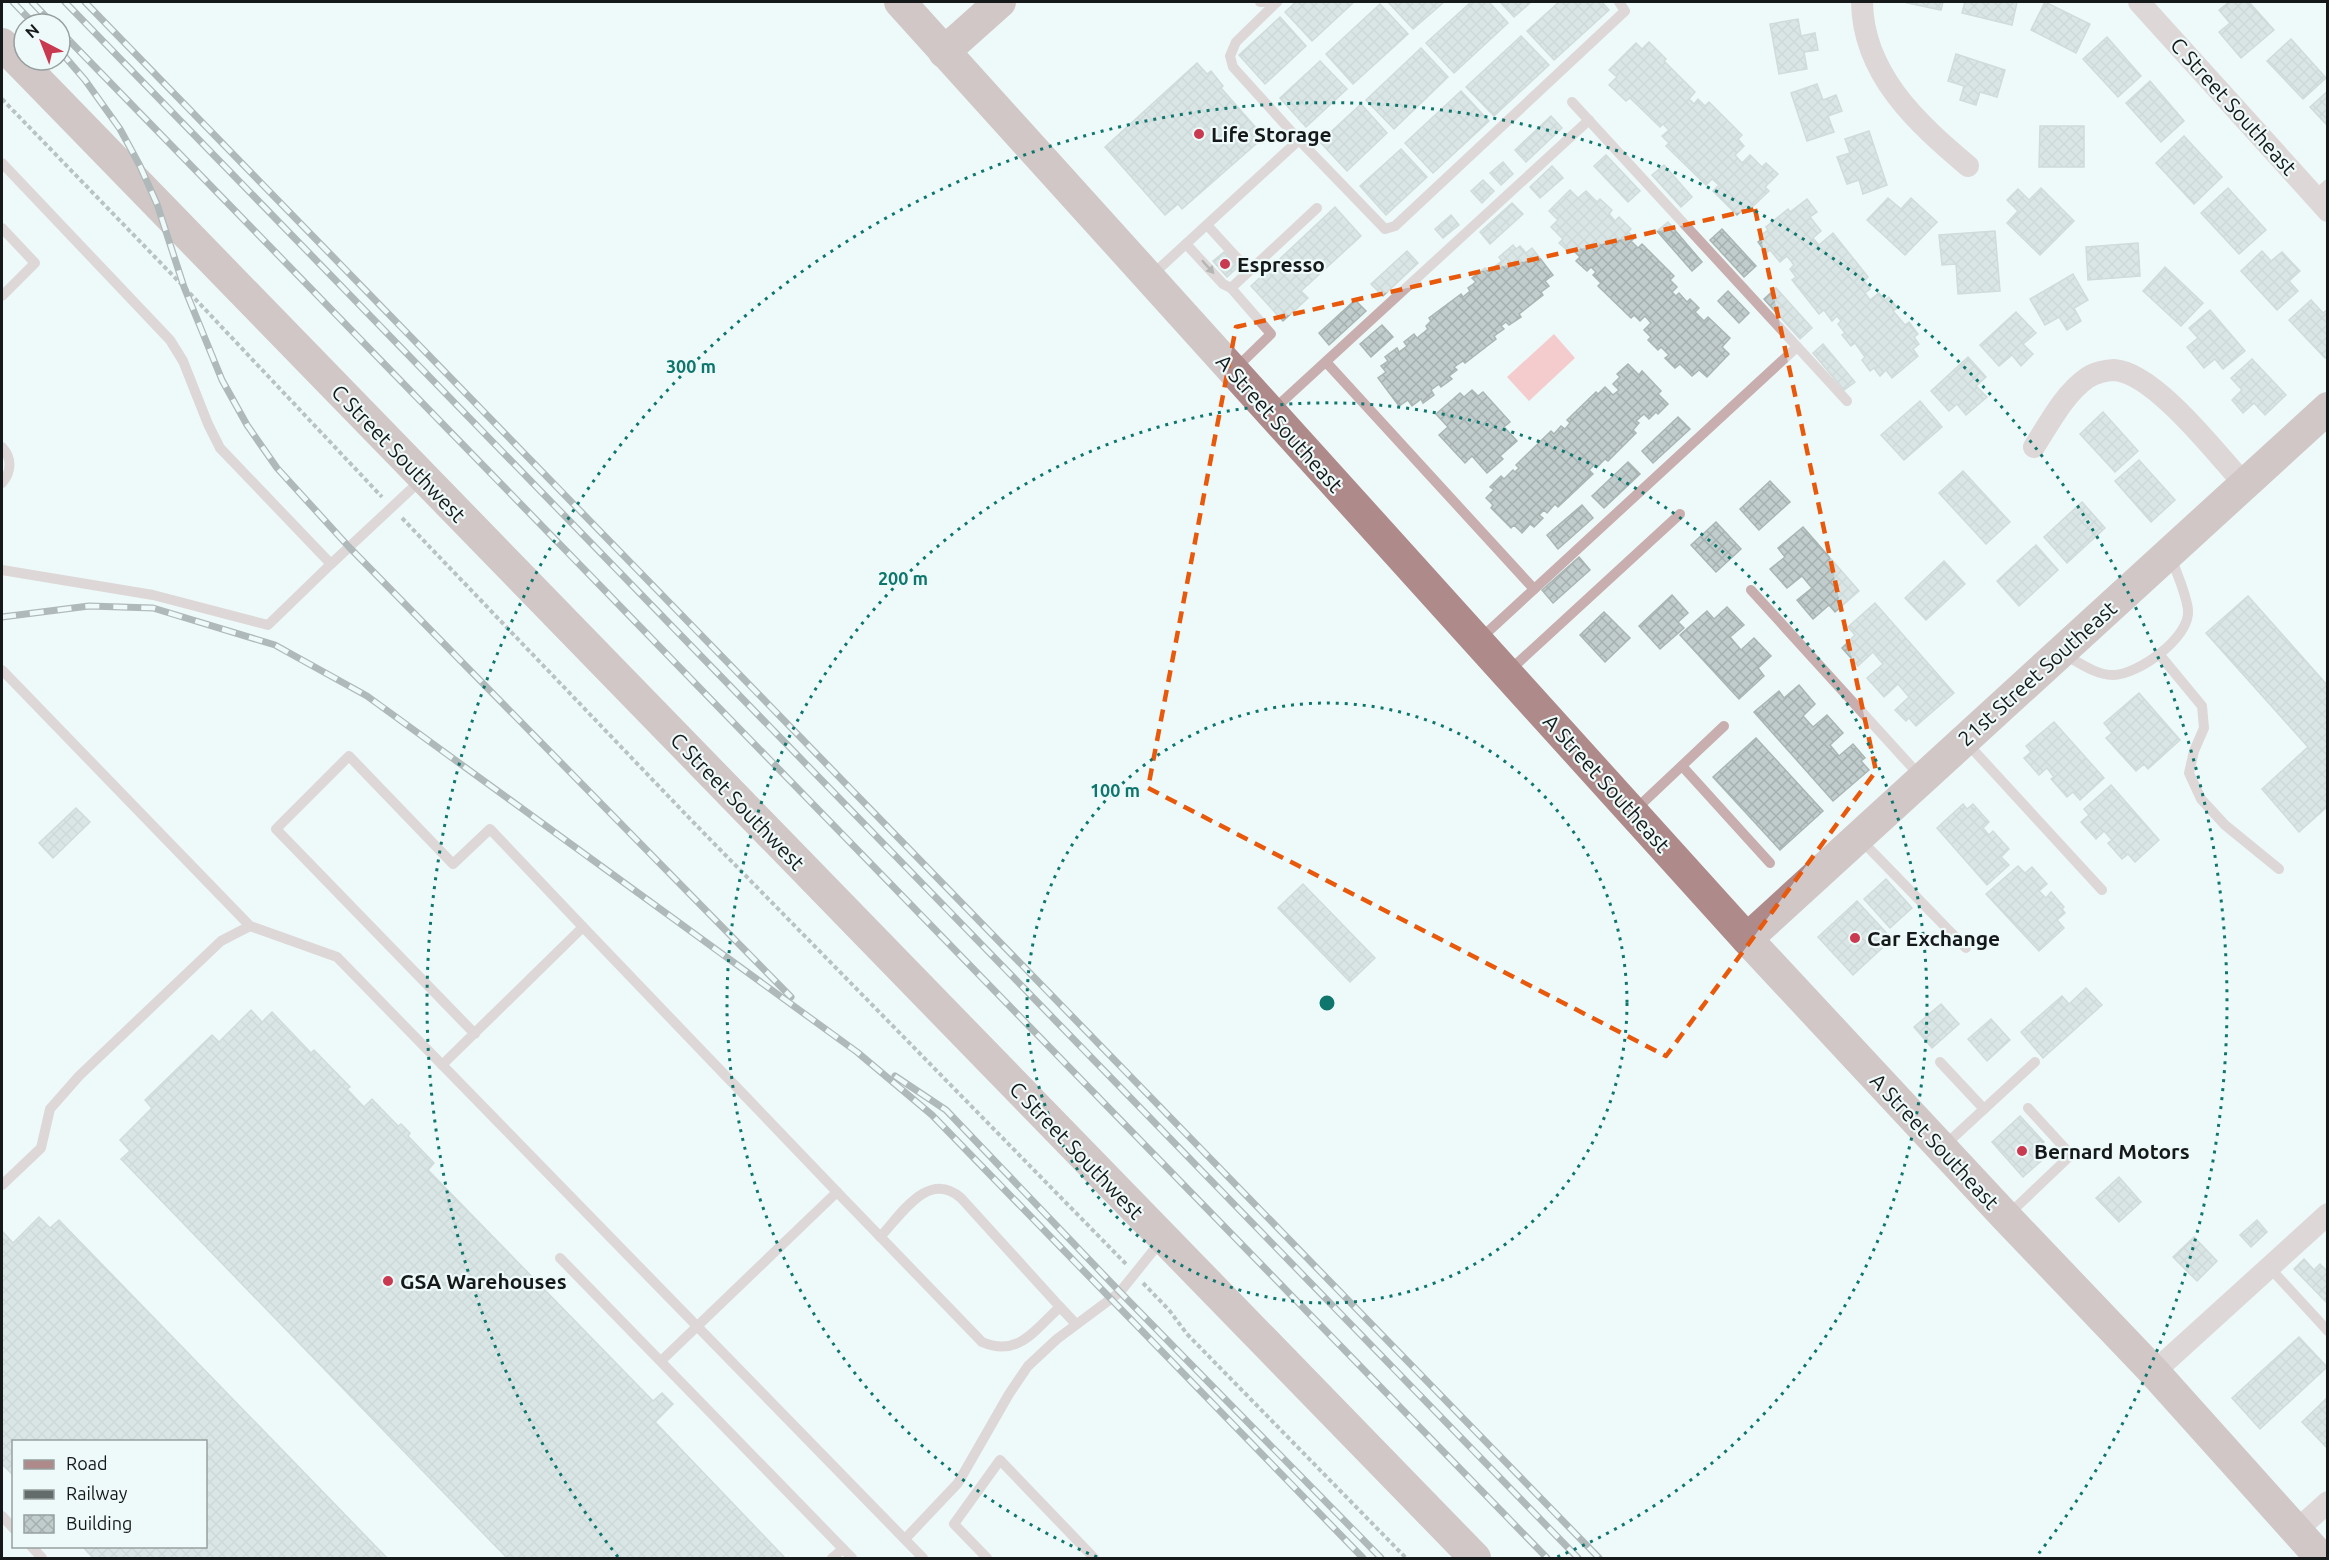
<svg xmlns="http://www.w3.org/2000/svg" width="2329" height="1560" viewBox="0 0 2329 1560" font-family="Ubuntu,sans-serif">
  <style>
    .green { fill: #f4cccd }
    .building { fill: url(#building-cross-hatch); stroke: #aab6b4; stroke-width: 1.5 }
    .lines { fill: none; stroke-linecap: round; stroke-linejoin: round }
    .path { stroke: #7a8181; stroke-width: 4; stroke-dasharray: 4.5 3; stroke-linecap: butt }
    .lane { stroke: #c8aeae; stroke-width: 10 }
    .street { stroke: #c8aeae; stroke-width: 22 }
    .secondary { stroke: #af8a8b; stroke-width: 32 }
    .rail-casing { stroke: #646b6b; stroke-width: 7 }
    .rail { stroke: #eefaf9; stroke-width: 4.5; stroke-dasharray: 14; stroke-linecap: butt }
    .oneway { fill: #6e6464 }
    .marked { fill: none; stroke: #e8590c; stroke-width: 4.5; stroke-dasharray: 12 8; stroke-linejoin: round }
    .ring { fill: none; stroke: #0f766e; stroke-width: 3; stroke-dasharray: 3 6 }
    .poi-dot { fill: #c93950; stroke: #eefaf9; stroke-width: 2 }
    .labels { text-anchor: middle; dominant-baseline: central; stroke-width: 4.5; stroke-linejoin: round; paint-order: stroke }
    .street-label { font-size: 21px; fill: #151919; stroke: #eefaf9 }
    .poi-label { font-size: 21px; font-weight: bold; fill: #151919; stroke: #eefaf9; text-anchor: start }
    .centre { fill: #0f766e; stroke: #eefaf9; stroke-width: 3 }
    .ring-label { font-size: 18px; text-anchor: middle; font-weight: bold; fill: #0f766e; stroke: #eefaf9; stroke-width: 4.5; stroke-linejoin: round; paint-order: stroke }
  </style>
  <defs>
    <pattern id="building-cross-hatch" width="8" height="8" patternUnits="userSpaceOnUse" patternTransform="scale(1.5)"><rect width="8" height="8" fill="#c1cdcc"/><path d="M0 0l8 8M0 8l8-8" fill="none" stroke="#a5afaf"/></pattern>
  </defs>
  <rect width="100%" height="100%" fill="#eefaf9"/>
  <!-- green -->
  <polygon class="green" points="1554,334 1575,358 1529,401 1507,377"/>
  <!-- building -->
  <g class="building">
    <polygon points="1296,2 1354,2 1312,41 1285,12"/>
    <polygon points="1388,2 1444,2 1413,29"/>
    <polygon points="1471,2 1489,2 1508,23 1454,73 1426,43"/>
    <polygon points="1500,2 1531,2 1514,17"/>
    <polygon points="1559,2 1602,2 1609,10 1554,60 1527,31"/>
    <polygon points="1903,2 1943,2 1941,10"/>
    <polygon points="1965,2 2017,2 2012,25 1962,13"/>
    <polygon points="2045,2 2090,24 2076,53 2031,30"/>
    <polygon points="2229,2 2249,2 2274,30 2241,58 2219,32 2230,23 2219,10"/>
    <polygon points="1380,4 1408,34 1353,84 1326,54"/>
    <polygon points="1280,17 1306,46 1265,84 1239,55"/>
    <polygon points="1798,19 1801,36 1815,33 1818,50 1804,52 1807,69 1779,74 1770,24"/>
    <polygon points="1521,36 1549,65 1494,116 1466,87"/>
    <polygon points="2107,37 2141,76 2118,97 2083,59"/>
    <polygon points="2291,39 2326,78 2303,99 2267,61"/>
    <polygon points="1649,42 1666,59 1664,61 1695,92 1689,99 1694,104 1698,99 1705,106 1709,102 1742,135 1738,139 1744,146 1735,155 1742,163 1750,155 1762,167 1766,163 1778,174 1765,187 1769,191 1750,209 1746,206 1737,215 1713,191 1719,185 1712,179 1706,185 1666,146 1669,143 1662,136 1669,130 1663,124 1660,127 1630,98 1626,101 1609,85 1617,77 1609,70 1636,43 1642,49"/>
    <polygon points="1421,48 1448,77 1394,129 1366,100"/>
    <polygon points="1956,54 2005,70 1997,97 1980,92 1976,105 1960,100 1964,86 1948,81"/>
    <polygon points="1320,61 1347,89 1306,127 1280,98"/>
    <polygon points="1197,63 1207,74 1211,71 1223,86 1221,88 1264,137 1182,209 1178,204 1165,215 1105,147"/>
    <polygon points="2150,81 2184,121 2161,142 2126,103"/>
    <polygon points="1817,84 1823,100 1836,95 1842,111 1828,116 1834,132 1807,141 1791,93"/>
    <polygon points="1461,91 1489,121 1433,173 1405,143"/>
    <polygon points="2328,91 2328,126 2310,107"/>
    <polygon points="1361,104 1387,133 1347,171 1320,142"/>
    <polygon points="1551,116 1562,128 1526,162 1515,150"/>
    <polygon points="2040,126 2084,126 2084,167 2039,167"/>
    <polygon points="1869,131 1887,185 1863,194 1859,180 1847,184 1837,157 1850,153 1845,139"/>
    <polygon points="2184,136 2222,177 2194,204 2156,163"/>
    <polygon points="1401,149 1427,177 1386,215 1360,186"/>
    <polygon points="1606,155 1640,191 1628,202 1594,166"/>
    <polygon points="1503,162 1513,174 1501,185 1490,173"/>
    <polygon points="1664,165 1692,197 1681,207 1652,175"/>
    <polygon points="1552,166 1563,178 1540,198 1530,187"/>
    <polygon points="1483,180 1494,191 1482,203 1471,191"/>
    <polygon points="2041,188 2074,221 2040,255 2007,223 2018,211 2007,200 2018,189 2029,200"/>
    <polygon points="2228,188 2266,230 2239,254 2201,213"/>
    <polygon points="1570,190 1578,198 1586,191 1597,202 1600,199 1612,210 1609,214 1615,221 1619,217 1631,229 1628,232 1635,238 1631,241 1638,248 1642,244 1674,276 1670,280 1677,287 1672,292 1676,296 1679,293 1687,302 1690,299 1699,308 1695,312 1704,321 1708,317 1730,338 1722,347 1729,354 1707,377 1699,370 1692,376 1680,364 1675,368 1665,358 1669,355 1661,347 1658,350 1648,340 1651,337 1644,330 1651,323 1645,316 1640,321 1634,315 1631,318 1598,286 1601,283 1593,275 1596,272 1591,267 1587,271 1576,261 1580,257 1572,249 1569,252 1559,243 1563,239 1551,227 1558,220 1549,211"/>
    <polygon points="1888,198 1901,209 1911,198 1937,222 1905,255 1867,220"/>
    <polygon points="1807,199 1817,212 1810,217 1821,231 1813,238 1819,245 1833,233 1868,277 1864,281 1870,289 1865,293 1870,300 1879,293 1885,300 1889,297 1897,308 1893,311 1905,325 1909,322 1918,334 1914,337 1919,344 1913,349 1918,356 1892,378 1886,370 1880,376 1874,368 1870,371 1862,360 1865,357 1855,343 1851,346 1842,335 1845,333 1838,324 1841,321 1837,316 1832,321 1824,310 1819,314 1792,280 1796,277 1790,269 1794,265 1787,256 1780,262 1770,250 1766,253 1758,242 1762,239 1760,236 1768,230 1766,227 1788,209 1790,212"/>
    <polygon points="1512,203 1523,214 1490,244 1480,232"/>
    <polygon points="1335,207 1361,236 1301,291 1308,298 1283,321 1251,286"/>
    <polygon points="1451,215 1459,225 1443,238 1435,229"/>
    <polygon points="1668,222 1702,262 1692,271 1657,231"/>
    <polygon points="1722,229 1756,266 1744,277 1710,240"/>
    <polygon points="1995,231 2000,291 1958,294 1956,264 1942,265 1939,235"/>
    <polygon points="2138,243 2140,276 2088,280 2086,247"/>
    <polygon points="1513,245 1516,249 1520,246 1526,253 1532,248 1553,275 1545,281 1549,286 1541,292 1543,295 1519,314 1521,317 1509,325 1506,322 1501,326 1504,329 1494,336 1496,339 1465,363 1463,361 1454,367 1457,370 1449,376 1452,379 1441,387 1439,384 1431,390 1434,395 1423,403 1421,399 1412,406 1408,400 1399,406 1378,378 1386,372 1381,366 1388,361 1385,357 1397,348 1399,352 1407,346 1404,342 1414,334 1417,338 1428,329 1426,326 1431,321 1429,318 1461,294 1463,297 1470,291 1468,288 1476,282 1472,278 1485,268 1488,271 1502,261 1499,257"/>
    <polygon points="1407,251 1418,263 1383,296 1371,284"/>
    <polygon points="2262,251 2271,261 2282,252 2300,271 2289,281 2298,291 2277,310 2241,271"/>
    <polygon points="1224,252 1238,267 1227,277 1213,261"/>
    <polygon points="2165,267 2203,303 2181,326 2143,291"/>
    <polygon points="2073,274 2088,300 2074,308 2081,321 2067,330 2059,317 2045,325 2030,299"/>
    <polygon points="1776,288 1812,328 1800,339 1764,299"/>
    <polygon points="1728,291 1749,313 1739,323 1718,301"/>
    <polygon points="1355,300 1366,311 1329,345 1319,333"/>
    <polygon points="2311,300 2323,313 2328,309 2328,356 2325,358 2289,320"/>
    <polygon points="2210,310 2245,351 2223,369 2215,359 2204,368 2187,347 2198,338 2189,328"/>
    <polygon points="2016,312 2036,333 2023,344 2033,354 2021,366 2012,355 1999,366 1980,345"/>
    <polygon points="1382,325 1393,337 1371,357 1360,344"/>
    <polygon points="1823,344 1855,382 1844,390 1813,353"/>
    <polygon points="1968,357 1986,377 1976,386 1987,397 1966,415 1957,404 1949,411 1931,391"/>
    <polygon points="2252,359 2286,395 2265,415 2254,403 2243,413 2232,400 2242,390 2231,378"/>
    <polygon points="1628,364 1639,375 1642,371 1661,391 1658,394 1668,404 1658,414 1656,412 1649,419 1644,414 1636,421 1639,423 1633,430 1636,433 1608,461 1605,459 1597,467 1594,465 1589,470 1593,474 1558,507 1555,504 1547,513 1544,510 1539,515 1543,518 1534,527 1530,524 1522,533 1514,525 1511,528 1491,508 1493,505 1486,498 1494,490 1490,487 1501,476 1504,479 1513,470 1515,472 1519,468 1516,465 1551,431 1554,434 1561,426 1565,429 1570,423 1567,420 1596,392 1598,394 1605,387 1613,395 1619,390 1613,384 1620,377 1617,374"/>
    <polygon points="1472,390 1478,396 1483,392 1510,422 1504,427 1517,441 1500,456 1503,459 1487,473 1472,456 1465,463 1439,435 1448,427 1436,414 1460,393 1464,397"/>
    <polygon points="1920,401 1942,427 1904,460 1881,435"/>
    <polygon points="2103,412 2138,451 2115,472 2080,434"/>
    <polygon points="1678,417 1690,429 1653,463 1642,451"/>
    <polygon points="2139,460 2175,500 2151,522 2115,481"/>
    <polygon points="1628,462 1640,474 1604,508 1592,496"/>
    <polygon points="1963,471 2010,522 1986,544 1939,493"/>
    <polygon points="1770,481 1790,502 1759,530 1740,509"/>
    <polygon points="2082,502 2105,528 2067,563 2044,537"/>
    <polygon points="1582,505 1593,518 1558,549 1547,535"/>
    <polygon points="1716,522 1741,549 1716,572 1691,545"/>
    <polygon points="1803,527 1859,591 1835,612 1829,605 1813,619 1797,600 1812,588 1802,576 1787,588 1770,569 1785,557 1778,548"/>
    <polygon points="2036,545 2058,570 2019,606 1997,581"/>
    <polygon points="1579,557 1590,570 1553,603 1542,590"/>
    <polygon points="1944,561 1965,584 1926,620 1905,598"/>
    <polygon points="1672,595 1688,613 1678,622 1684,628 1660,649 1639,626"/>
    <polygon points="2248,596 2328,686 2328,806 2299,832 2262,789 2308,747 2206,633"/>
    <polygon points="1875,603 1954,693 1916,726 1909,718 1906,721 1895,710 1909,697 1898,684 1884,697 1867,678 1883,664 1873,652 1858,666 1842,648 1855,635 1848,627"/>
    <polygon points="1727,607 1744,625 1730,637 1741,650 1754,638 1771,656 1758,668 1764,676 1739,699 1680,635 1707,611 1714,619"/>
    <polygon points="1604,612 1630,638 1605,662 1580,635"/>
    <polygon points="1799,685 1815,704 1803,716 1813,727 1827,715 1843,733 1830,745 1839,756 1853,744 1865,758 1861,761 1869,770 1833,801 1754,712 1779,691 1784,698"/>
    <polygon points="2139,693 2180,740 2148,769 2144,764 2136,771 2106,738 2112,733 2104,723"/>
    <polygon points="2054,722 2104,778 2080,800 2073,792 2067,797 2051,779 2054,777 2047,768 2039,775 2024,758 2031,752 2026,746"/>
    <polygon points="1756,738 1823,811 1780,850 1713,777"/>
    <polygon points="2111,785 2159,840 2135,862 2128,854 2122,859 2108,843 2112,840 2104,831 2096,839 2081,822 2089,815 2084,809"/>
    <polygon points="1963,804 1967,809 1973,804 1989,822 1983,828 1989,835 1993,831 2009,849 2001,857 2009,865 1987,885 1937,828"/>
    <polygon points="76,808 90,822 53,858 39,843"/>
    <polygon points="2018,866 2025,873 2032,867 2047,884 2039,891 2046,898 2051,892 2064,907 2062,909 2065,913 2057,920 2064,928 2039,951 1986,894"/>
    <polygon points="1886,879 1912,908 1890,928 1864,899"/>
    <polygon points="1303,884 1375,958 1350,982 1278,908"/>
    <polygon points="1857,901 1892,939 1853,975 1818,937"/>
    <polygon points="2086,988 2102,1005 2043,1058 2021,1032 2062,996 2069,1004"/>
    <polygon points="1941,1004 1959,1024 1932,1048 1914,1027"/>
    <polygon points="251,1010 262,1022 272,1012 311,1053 314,1050 350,1087 347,1089 364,1107 372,1099 398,1126 401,1124 410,1133 408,1136 434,1163 428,1170 653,1401 662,1393 673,1404 655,1422 785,1558 513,1558 512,1557 507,1558 121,1159 130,1151 120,1140 152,1108 145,1100 212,1035 219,1042"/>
    <polygon points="1991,1019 2010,1040 1987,1061 1968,1039"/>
    <polygon points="2020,1116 2044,1142 2039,1147 2047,1156 2023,1177 1992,1142"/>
    <polygon points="2119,1177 2141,1202 2119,1222 2096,1198"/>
    <polygon points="39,1217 50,1228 59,1220 387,1558 93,1558 82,1546 206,1546 206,1442 14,1442 14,1476 2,1464 2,1231 13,1243"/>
    <polygon points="2257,1220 2267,1232 2251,1247 2240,1235"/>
    <polygon points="2194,1237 2217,1261 2197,1281 2173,1257"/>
    <polygon points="2304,1259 2314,1270 2320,1264 2328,1272 2328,1304 2294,1269"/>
    <polygon points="2299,1337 2327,1367 2260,1429 2232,1398"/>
    <polygon points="2328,1397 2328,1447 2327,1448 2302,1422"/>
  </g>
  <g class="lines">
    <!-- path -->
    <g class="path">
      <polyline points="2,99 184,287 382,497"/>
      <polyline points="402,518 695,824 1126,1264"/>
      <polyline points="1143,1283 1169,1310 1187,1334 1406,1558"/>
    </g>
    <!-- lane -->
    <g class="lane">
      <polyline points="1260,2 1277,2"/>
      <polyline points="1572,102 1847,401"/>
      <polyline points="1299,140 1385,229 1395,226 1625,11 1619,2"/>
      <polyline points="2,163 170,340 183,361 208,424 220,448 331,564 421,480"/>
      <polyline points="2314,196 2328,184"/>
      <polyline points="1207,225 1249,271"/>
      <polyline points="2,228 35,263 2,296"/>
      <polyline points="1186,244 1223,284 1231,288"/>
      <polyline points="1151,276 1299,140 1233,67 1230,56 1236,42 1277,2"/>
      <polyline points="1326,362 1534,589"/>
      <polyline points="1235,369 1271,334 1231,288 1317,208"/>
      <polyline points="1273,410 1589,120"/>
      <path d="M2 447C12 458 12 471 2 483"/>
      <polyline points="2,570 153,595 268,625 331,564"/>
      <polyline points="1751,590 1920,776"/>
      <polyline points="1480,639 1797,347"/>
      <polyline points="2159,654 2202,706 2204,728 2194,751 2189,773 2201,799 2225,825 2279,869"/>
      <path d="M2065 655C2078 662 2096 675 2112 675 2137 676 2191 637 2188 610 2186 592 2176 573 2171 556"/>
      <polyline points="2,670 250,926 337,957 923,1558"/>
      <polyline points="1509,671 1680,514"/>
      <polyline points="1966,742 2102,890"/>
      <polyline points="1682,766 1770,863"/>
      <polyline points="1635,810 1724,726"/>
      <polyline points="1860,839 1966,948"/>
      <polyline points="583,927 837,1192 661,1361"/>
      <polyline points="1940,1062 1984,1109"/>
      <path d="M442 1065C489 1019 536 973 583 927L490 829 453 864 349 756 276 829 475 1034"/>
      <polyline points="1944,1146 2035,1062"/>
      <polyline points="2,1185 41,1148 50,1109 79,1076 221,941 250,926"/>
      <path d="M837 1192 982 1342C1019 1358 1035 1329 1060 1307L1076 1324"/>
      <polyline points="2008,1215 2071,1155 2028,1108"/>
      <path d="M880 1237C901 1215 928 1169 961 1198L1060 1307"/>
      <polyline points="560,1258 852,1558"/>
      <polyline points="2269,1267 2328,1331"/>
      <polyline points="2,1516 14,1529"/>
      <polyline points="905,1539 958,1483 1009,1394 1028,1366 1057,1339 1120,1292 1161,1241"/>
      <polyline points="31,1546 42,1558"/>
      <polyline points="832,1558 843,1549"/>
      <polyline points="987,1558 954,1524 1000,1460 1094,1558"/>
    </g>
    <!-- street -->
    <g class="street">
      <path d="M1862 2C1863 74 1917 123 1968 166"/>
      <polyline points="2139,2 2328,211"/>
      <path d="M2034 447C2049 424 2064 394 2087 378 2094 373 2106 370 2114 370 2154 372 2218 455 2244 484"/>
      <polyline points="2154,1372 2328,1214"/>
      <polyline points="2296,1531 2328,1502"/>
    </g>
    <!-- secondary -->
    <g class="secondary">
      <polyline points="900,2 1747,939 2006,1217 2154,1372 2321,1558"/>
      <polyline points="2,44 1475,1558"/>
      <polyline points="944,52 1000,2"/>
      <polyline points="1747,939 2328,408"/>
    </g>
    <!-- rail casing -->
    <g class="rail-casing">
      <g id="rail">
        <polyline points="13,2 34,24"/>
        <polyline points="32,2 53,24"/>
        <polyline points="65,2 1578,1558"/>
        <polyline points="85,2 1599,1558"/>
        <polyline points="60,31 1547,1558"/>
        <polyline points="60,51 85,80 120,129 140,166 157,204 184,287 222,380 247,425 277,468 349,547 791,997"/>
        <polyline points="2,617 89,606 153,608 275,645 367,696 857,1052 932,1115 1363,1558"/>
        <polyline points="895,1076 946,1110 1120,1292 1381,1558"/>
      </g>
    </g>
    <!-- rail -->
    <use href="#rail" class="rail"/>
  </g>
  <!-- one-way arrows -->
  <defs><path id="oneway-solid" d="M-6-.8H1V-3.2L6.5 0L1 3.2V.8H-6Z" transform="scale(1.5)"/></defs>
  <use class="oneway" href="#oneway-solid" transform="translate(1208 267) rotate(48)"/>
  <!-- marked area -->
  <path d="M0 0H2329V1560H0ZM1755 209 1876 771 1666 1056 1148 788 1236 327Z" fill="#eefaf9" fill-opacity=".55" fill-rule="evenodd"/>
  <path class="marked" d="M1755 209 1876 771 1666 1056 1148 788 1236 327Z"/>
  <!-- distance rings -->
  <g class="ring">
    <circle cx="1327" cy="1003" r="300"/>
    <path d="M1097 1557A600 600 0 1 1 1557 1557"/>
    <path d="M618 1557A900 900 0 1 1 2036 1557"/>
  </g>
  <!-- markers -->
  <g class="poi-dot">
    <circle cx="1199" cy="134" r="6"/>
    <circle cx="1225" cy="264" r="6"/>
    <circle cx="1855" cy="938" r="6"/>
    <circle cx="2022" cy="1151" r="6"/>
    <circle cx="388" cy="1281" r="6"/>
  </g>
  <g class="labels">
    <!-- street labels -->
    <g class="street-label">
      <text transform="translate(2234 106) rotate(48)">C Street Southeast</text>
      <text transform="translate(1280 423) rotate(48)">A Street Southeast</text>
      <text transform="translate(399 453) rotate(46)">C Street Southwest</text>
      <text transform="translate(2037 673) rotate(-42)">21st Street Southeast</text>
      <text transform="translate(1607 783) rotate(48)">A Street Southeast</text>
      <text transform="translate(738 801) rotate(46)">C Street Southwest</text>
      <text transform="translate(1935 1141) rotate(47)">A Street Southeast</text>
      <text transform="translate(1077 1150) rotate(46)">C Street Southwest</text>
    </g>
    <!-- poi labels -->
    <g class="poi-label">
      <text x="1211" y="134">Life Storage</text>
      <text x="1237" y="264">Espresso</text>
      <text x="1867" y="938">Car Exchange</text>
      <text x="2034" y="1151">Bernard Motors</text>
      <text x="400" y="1281">GSA Warehouses</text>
    </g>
  </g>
  <circle cx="1327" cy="1003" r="9" class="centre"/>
  <g class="ring-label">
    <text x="691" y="373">300 m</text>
    <text x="903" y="585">200 m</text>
    <text x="1115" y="797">100 m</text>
  </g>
  <!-- border -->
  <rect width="2329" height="1560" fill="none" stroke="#151919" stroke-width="6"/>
  <!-- legend -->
  <rect x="12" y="1440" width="195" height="108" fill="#eefaf9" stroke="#97a09f" stroke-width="1.5"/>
  <rect x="24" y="1460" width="30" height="9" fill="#af8a8b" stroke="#97a09f" stroke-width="1.5"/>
  <text x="66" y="1470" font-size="18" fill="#151919">Road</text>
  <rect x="24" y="1490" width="30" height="9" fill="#646b6b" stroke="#97a09f" stroke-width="1.5"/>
  <text x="66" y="1500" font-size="18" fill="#151919">Railway</text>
  <rect x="24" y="1515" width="30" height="18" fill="url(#building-cross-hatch)" stroke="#97a09f" stroke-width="1.5"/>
  <text x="66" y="1530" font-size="18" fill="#151919">Building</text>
  <!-- north arrow -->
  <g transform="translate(42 42) rotate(318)"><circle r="28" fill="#eefaf9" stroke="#97a09f" stroke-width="1.5"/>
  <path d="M0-4.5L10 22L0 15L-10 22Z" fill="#c93950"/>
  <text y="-9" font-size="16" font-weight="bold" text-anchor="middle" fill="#151919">N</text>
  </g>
</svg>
